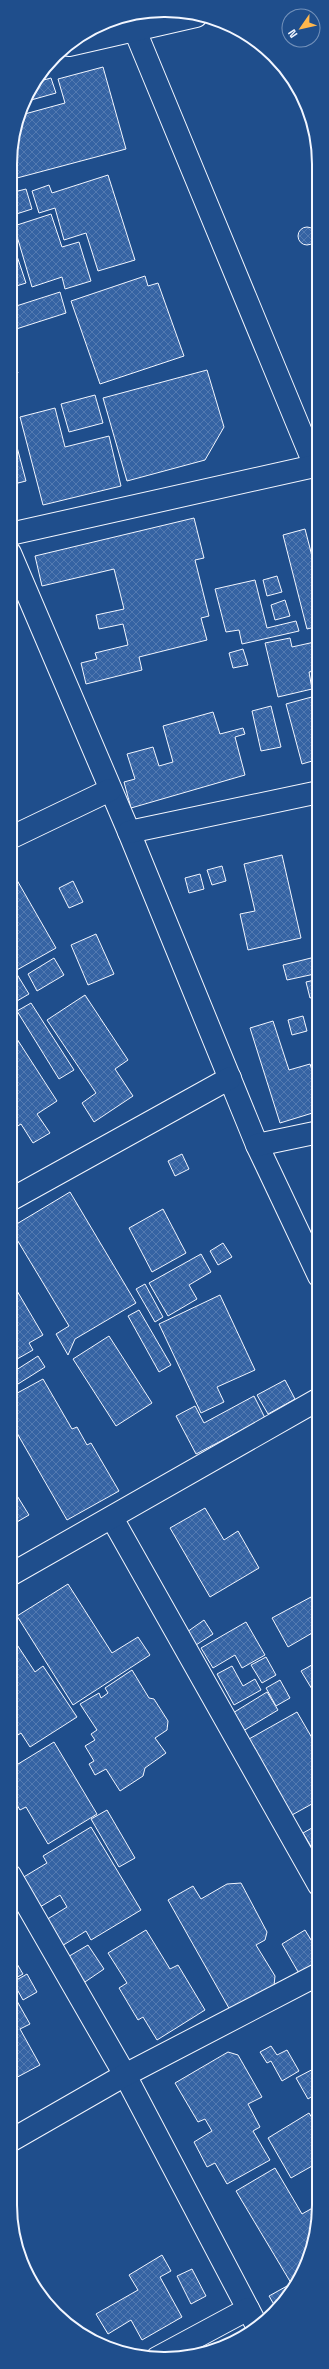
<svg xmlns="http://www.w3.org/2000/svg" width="329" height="2369" viewBox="0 0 329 2369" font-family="'Space Grotesk',sans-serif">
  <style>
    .building { fill: url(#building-cross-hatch); stroke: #f2f6ff }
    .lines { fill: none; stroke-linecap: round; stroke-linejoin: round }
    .minor-casing { stroke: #f2f6ff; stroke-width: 24 }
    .minor { stroke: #1f4e8c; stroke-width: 22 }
    .rim { fill: none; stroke: #f2f6ff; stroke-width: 2 }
  </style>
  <defs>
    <pattern id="building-cross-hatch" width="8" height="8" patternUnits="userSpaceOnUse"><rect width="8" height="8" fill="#3563a3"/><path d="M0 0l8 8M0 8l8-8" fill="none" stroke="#537ab1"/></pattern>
  </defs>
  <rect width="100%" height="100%" fill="#1f4e8c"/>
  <!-- building -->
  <g class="building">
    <polygon points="103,67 126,149 17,178 10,154 21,115 65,103 58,79"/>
    <polygon points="51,78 56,93 24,102 26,96 36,82"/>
    <polygon points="108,175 135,260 98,271 86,233 64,240 55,208 39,213 32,191 49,185 52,193"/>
    <polygon points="26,189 32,209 10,216 10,193"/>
    <polygon points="51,214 62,247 79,242 91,281 65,289 62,277 32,287 14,226"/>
    <circle cx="307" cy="236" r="9"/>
    <polygon points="10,244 13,244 26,283 10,288"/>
    <polygon points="145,276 148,286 158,283 184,356 100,384 71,301"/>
    <polygon points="60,292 66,313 10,331 10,308"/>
    <polygon points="10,354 18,373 10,376"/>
    <polygon points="207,370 224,427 205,460 127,481 103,398"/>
    <polygon points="95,395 103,423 69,432 61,404"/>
    <polygon points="55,408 65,447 109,436 121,486 43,505 20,417"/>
    <polygon points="17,447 26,481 10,485 10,449"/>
    <polygon points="194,518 204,558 195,560 209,616 201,618 207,640 139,657 142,670 86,684 81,663 97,659 95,653 128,645 123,624 99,629 96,615 124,609 114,569 42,586 35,556"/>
    <polygon points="305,529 319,583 319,626 307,629 283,535"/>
    <polygon points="277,576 282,592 267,596 263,580"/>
    <polygon points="255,580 267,628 296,621 299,631 242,644 239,630 226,632 215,589"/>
    <polygon points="285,600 290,616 275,620 271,605"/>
    <polygon points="290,638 292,647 319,641 319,670 309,672 312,689 278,697 265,643"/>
    <polygon points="243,649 248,665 233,668 229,653"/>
    <polygon points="319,695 319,759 302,764 286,704"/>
    <polygon points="271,706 281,747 261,751 252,711"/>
    <polygon points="213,712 220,734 243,728 245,734 235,737 245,775 131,808 124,782 135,779 127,754 153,747 159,766 173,762 163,726"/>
    <polygon points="282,855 301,938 248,950 240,914 255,911 244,864"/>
    <polygon points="222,866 226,881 212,885 207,870"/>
    <polygon points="10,868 56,948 15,971 29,994 10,1005"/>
    <polygon points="200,874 204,889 189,893 185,878"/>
    <polygon points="73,881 83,902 69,908 59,888"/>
    <polygon points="96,934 114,974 88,985 71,945"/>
    <polygon points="319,956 319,973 287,980 283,965"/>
    <polygon points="54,958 64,975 37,991 28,974"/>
    <polygon points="319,979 319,996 310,998 306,982"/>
    <polygon points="85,995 128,1060 115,1069 133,1096 94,1122 82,1103 96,1093 47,1020"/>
    <polygon points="31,1003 74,1070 59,1079 17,1011"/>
    <polygon points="303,1016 307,1031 292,1035 288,1020"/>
    <polygon points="273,1021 289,1070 310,1064 319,1092 319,1111 280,1123 250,1028"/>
    <polygon points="17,1039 57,1101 37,1114 50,1133 33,1143 21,1124 10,1131 10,1043"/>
    <polygon points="182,1154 189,1169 175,1176 168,1161"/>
    <polygon points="70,1192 136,1303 75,1339 68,1355 56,1334 69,1326 10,1228"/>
    <polygon points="163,1209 186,1253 152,1272 129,1228"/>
    <polygon points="223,1243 232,1257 218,1265 210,1251"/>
    <polygon points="201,1254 211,1272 189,1285 197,1299 168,1316 149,1283"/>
    <polygon points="10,1279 43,1335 29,1343 33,1350 10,1363"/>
    <polygon points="145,1284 163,1317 155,1322 136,1289"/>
    <polygon points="220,1295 255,1370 217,1387 224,1402 201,1413 159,1324"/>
    <polygon points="139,1310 171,1365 159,1372 128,1316"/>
    <polygon points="109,1336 152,1403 116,1426 73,1359"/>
    <polygon points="38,1356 45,1367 10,1389 10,1374"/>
    <polygon points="43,1379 72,1429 77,1427 87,1445 91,1443 119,1491 67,1520 10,1421 10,1397"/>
    <polygon points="285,1380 295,1399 268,1414 257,1395"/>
    <polygon points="254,1396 265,1418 196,1454 176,1416 195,1406 204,1423"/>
    <polygon points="16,1494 29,1515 10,1526 10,1497"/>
    <polygon points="205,1508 224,1540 238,1531 259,1568 210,1597 170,1528"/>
    <polygon points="68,1584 112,1653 138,1637 150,1655 73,1705 17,1616"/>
    <polygon points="311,1597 319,1612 319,1629 288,1647 272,1618"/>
    <polygon points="204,1620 213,1634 196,1645 187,1632"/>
    <polygon points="246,1622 265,1655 242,1668 235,1655 213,1668 201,1648"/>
    <polygon points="10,1634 35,1672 43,1666 77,1717 30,1747 21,1733 10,1740"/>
    <polygon points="266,1657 276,1675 262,1683 251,1665"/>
    <polygon points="319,1661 319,1698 318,1699 301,1671"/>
    <polygon points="232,1666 243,1686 255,1679 261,1690 234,1705 217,1674"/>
    <polygon points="132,1670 149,1698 154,1699 168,1721 167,1730 155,1738 166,1753 145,1768 143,1776 120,1791 106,1769 95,1775 89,1764 94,1761 85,1746 95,1740 91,1734 97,1730 80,1704 99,1693 101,1698 108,1693 105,1688"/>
    <polygon points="280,1680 290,1698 276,1706 266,1688"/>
    <polygon points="267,1692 278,1710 238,1734 228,1716"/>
    <polygon points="297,1712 319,1750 319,1800 292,1815 249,1739"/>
    <polygon points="54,1742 97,1814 48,1844 26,1807 20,1810 10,1793 10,1769"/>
    <polygon points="107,1810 135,1858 119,1867 91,1819"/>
    <polygon points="319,1824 319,1854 316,1855 303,1833"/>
    <polygon points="91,1827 141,1910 91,1940 86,1931 57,1949 41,1923 67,1907 60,1895 35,1910 17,1881 47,1863 43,1856"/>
    <polygon points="241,1883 267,1932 265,1940 256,1945 275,1976 274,1986 230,2010 168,1900 193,1886 201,1899 227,1884"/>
    <polygon points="146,1930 170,1969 178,1965 205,2010 157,2040 143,2017 138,2020 119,1988 127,1983 108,1953"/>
    <polygon points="305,1930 319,1953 319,1966 301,1977 282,1944"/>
    <polygon points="88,1945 104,1969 82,1984 66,1958"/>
    <polygon points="10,1952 23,1974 10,1981"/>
    <polygon points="27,1974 37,1992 23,2000 13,1982"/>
    <polygon points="13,1994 30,2024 20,2029 40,2065 10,2081 10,1996"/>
    <polygon points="271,2046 277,2055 287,2050 299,2071 282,2081 271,2061 267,2063 260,2052"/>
    <polygon points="228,2052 238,2055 262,2097 248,2104 260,2127 253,2131 270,2160 227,2184 215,2163 207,2167 194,2142 212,2131 205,2119 198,2122 175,2083"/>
    <polygon points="319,2066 319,2111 311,2097 308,2099 296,2078"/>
    <polygon points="309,2113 319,2129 319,2134 314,2138 319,2146 319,2162 291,2178 268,2138"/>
    <polygon points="275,2168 302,2214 316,2206 319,2211 303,2273 291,2283 236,2191"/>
    <polygon points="162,2255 171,2271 160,2277 182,2317 142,2340 131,2320 108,2334 96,2314 138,2290 129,2275"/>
    <polygon points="192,2269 206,2296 191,2304 177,2276"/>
    <polygon points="287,2286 290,2290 276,2308 269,2296"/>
  </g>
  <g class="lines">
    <!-- minor casing -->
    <g class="minor-casing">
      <g id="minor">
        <polyline points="129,16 315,466"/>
        <polyline points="69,45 196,16"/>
        <polyline points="10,534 319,465"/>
        <polyline points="10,553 129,832 257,1145 319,1276"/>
        <polyline points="129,832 319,792"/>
        <polyline points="10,838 110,790"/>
        <polyline points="257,1145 319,1132"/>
        <polyline points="10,1200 230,1078"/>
        <polyline points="112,1518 319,1885"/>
        <polyline points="10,1575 319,1399"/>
        <polyline points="10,1875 125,2075 257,2326"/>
        <polyline points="10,2141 125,2075 319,1974"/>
        <polyline points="157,2358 248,2309"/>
      </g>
    </g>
    <!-- minor -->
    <use href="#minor" class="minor"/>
  </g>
  <!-- crop -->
  <path d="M0 0H329V2369H0ZM164 17H165A147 147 0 0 1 312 164V2205A147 147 0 0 1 165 2352H164A147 147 0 0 1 17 2205V164A147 147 0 0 1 164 17Z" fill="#1f4e8c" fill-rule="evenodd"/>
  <path class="rim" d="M164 17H165A147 147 0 0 1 312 164V2205A147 147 0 0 1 165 2352H164A147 147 0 0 1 17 2205V164A147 147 0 0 1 164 17Z"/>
  <!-- north arrow -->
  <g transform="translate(301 28) rotate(236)"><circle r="19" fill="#1f4e8c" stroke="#7391ba"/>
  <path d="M0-3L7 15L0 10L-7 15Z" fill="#ffb74d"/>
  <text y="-6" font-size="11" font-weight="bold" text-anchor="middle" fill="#f2f6ff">N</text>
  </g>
</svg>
